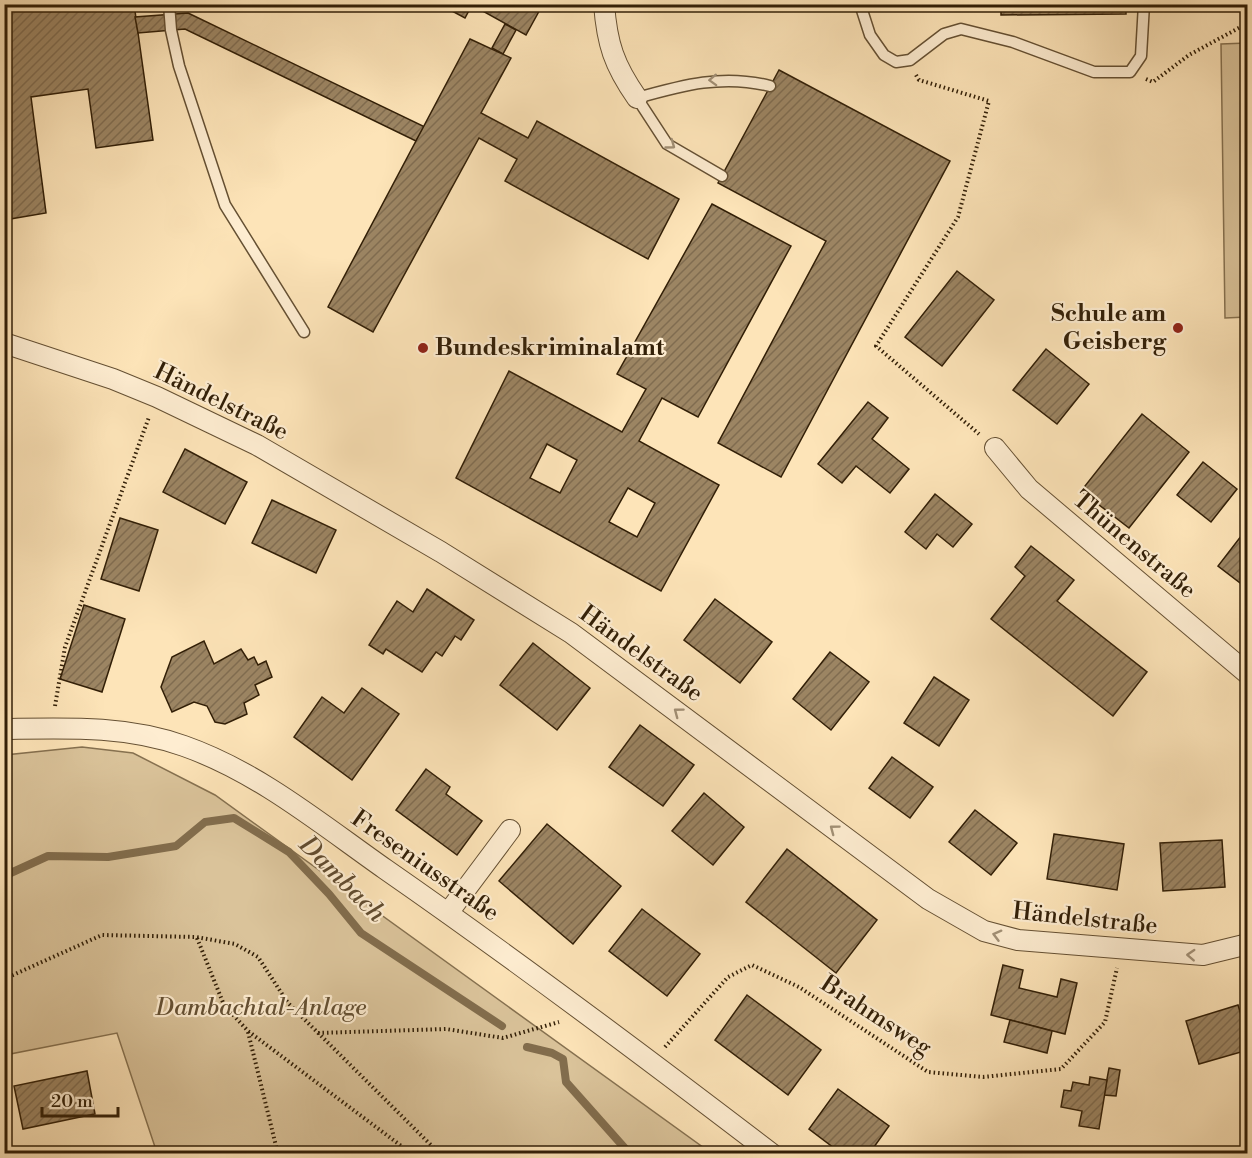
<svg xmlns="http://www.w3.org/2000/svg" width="1252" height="1158" viewBox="0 0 1252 1158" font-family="'Libre Bodoni',serif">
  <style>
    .park { fill: #dac39a; stroke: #867150; stroke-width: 1.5 }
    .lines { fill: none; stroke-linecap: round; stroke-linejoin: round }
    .stream { stroke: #826d4d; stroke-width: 8 }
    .building { fill: url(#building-hatch); stroke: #321f07; stroke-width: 1.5; fill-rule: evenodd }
    .service-casing { stroke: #655033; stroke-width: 13 }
    .minor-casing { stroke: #655033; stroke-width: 22 }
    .path { stroke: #321f07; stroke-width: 4; stroke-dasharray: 1.5 3; stroke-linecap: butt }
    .service { stroke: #feedd1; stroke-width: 10 }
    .minor { stroke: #feedd1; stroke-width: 20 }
    .oneway { stroke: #a29076 }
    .poi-dot { fill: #8f2418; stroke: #feedd1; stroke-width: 2 }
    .labels { text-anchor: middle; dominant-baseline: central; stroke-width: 4.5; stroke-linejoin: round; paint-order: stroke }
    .poi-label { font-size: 24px; font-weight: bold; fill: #321f07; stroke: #feedd1; text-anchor: end }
    .street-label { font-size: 24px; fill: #321f07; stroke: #feedd1 }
    .park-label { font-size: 24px; font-style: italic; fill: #645033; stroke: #feedd1 }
    .water-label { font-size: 26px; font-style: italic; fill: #614c30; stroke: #feedd1 }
  </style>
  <defs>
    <pattern id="building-hatch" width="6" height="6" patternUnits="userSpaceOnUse" patternTransform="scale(1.5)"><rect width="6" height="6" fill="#9c8563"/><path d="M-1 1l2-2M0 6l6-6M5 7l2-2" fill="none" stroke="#806c50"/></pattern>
  </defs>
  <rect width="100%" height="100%" fill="#fde4b8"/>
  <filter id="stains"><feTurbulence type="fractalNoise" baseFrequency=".00333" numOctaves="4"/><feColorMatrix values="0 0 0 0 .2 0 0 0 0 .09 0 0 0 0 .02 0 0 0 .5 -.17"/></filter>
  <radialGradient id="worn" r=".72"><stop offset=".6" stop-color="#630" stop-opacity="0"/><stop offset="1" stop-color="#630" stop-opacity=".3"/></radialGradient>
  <!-- park -->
  <g class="park">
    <polygon points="1247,43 1247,317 1225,318 1221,44"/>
    <polygon points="82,747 133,753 215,795 711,1153 157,1153 117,1033 5,1055 5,755"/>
  </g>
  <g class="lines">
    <!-- stream -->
    <g class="stream">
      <polyline points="4,876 48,856 108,857 176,846 205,822 234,818 289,852 329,894 361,933 502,1026"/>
      <polyline points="527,1047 552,1053 563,1059 566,1082 630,1154"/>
    </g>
  </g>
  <!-- building -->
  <g class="building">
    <polygon points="4,4 134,4 153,140 96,148 88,89 31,97 46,213 4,220"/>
    <polygon points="439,4 543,4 526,35 472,5 465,18"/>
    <polygon points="1001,4 1126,4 1126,14 1001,15"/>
    <polygon points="188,13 425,127 416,141 185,29 138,33 135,17"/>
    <polygon points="505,24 516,30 503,54 492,48"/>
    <polygon points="470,39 511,58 481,113 528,138 537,121 679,199 648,259 505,181 517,159 479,138 373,332 328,307"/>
    <polygon points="779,70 950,161 781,477 718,443 826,241 718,183"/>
    <path d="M712 204 791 246 698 417 662 398 639 441 719 485 661 591 456 478 509 371 622 432 646 389 617 374ZM547 444 577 460 560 493 530 478ZM628 488 655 503 637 537 609 522Z"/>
    <polygon points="957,271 994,300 942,366 905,337"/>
    <polygon points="1046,349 1089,384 1057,424 1013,390"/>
    <polygon points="868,402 888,418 872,439 909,469 890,493 856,466 842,483 818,464"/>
    <polygon points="1142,414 1189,452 1129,528 1081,491"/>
    <polygon points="185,449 247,482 225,524 163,492"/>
    <polygon points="1203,462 1237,489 1211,522 1177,495"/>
    <polygon points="935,494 972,524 953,547 937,534 926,549 905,532"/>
    <polygon points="272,500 336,530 316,573 252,543"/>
    <polygon points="120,518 158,530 139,591 101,579"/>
    <polygon points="1245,531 1248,533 1248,589 1218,566"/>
    <polygon points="1031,546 1074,580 1057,601 1147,672 1113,716 991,619 1025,576 1015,567"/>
    <polygon points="427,589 474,620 461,640 455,636 442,656 436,652 422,672 386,649 383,654 369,645 397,601 413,612"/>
    <polygon points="715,599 772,642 740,683 684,640"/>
    <polygon points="84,605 125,619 102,692 60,679"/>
    <polygon points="204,641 214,664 241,649 248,660 254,657 258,665 266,661 272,677 255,685 259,695 244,703 247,714 225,724 215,722 207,706 194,702 172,712 161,687 172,657"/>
    <polygon points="533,643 590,688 557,730 500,685"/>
    <polygon points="830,652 869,682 831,730 793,699"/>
    <polygon points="934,677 969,700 939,746 904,723"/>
    <polygon points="362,688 399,714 352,780 294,737 322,697 344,713"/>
    <polygon points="640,725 694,765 663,806 609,767"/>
    <polygon points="892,757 933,787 910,818 869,788"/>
    <polygon points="426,769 450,787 446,794 482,821 457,855 396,810"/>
    <polygon points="704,793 744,827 713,865 672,831"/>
    <polygon points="975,810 1017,843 991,875 949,842"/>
    <polygon points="547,824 621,886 573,944 499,881"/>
    <polygon points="1054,834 1124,844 1117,890 1047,879"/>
    <polygon points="1222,840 1225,887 1163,891 1160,843"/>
    <polygon points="787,849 877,920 836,973 746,902"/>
    <polygon points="642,909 700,954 667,996 609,951"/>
    <polygon points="1003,965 1023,970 1019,988 1057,997 1061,979 1077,983 1065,1034 991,1015"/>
    <polygon points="747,995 821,1050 788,1095 715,1040"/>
    <polygon points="1238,1005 1248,1038 1248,1050 1199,1064 1186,1021"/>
    <polygon points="1010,1020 1052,1031 1047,1053 1004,1042"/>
    <polygon points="1109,1068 1120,1070 1116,1096 1104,1095"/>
    <polygon points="87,1071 95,1114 23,1129 14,1086"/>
    <polygon points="1090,1077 1107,1080 1099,1129 1079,1126 1082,1111 1061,1107 1064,1090 1071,1091 1073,1082 1089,1085"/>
    <polygon points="838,1089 889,1126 869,1154 842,1154 809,1129"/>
  </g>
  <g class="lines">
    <!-- service casing -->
    <g class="service-casing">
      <g id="service">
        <polyline points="169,4 171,30 179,66 225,205 304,332"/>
        <polyline points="860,4 870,35 884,55 896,62 910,60 944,34 961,29 1013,42 1094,72 1130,72 1141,56 1144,4"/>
        <path d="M722 176 667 144 637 98C683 85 723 74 770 86"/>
      </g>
    </g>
    <!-- minor casing -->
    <g class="minor-casing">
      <g id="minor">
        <path d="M604 4C607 44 614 65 637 98"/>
        <polyline points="4,343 113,379 157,397 257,445 441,552 571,633 928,899 984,931 1018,940 1203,955 1248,944"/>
        <polyline points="995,448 1029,489 1248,674"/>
        <path d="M4 729C65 728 126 725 184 746 258 772 321 824 385 869 516 960 644 1056 772 1154"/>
        <polyline points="448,913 510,830"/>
      </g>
    </g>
    <!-- path -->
    <g class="path">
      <polyline points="916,75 919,80 989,101 958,217 876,346 979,434"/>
      <polyline points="1146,79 1153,82 1189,55 1248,23"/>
      <polyline points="55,706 65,647 149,417"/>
      <polyline points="197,938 224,1005 248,1031 412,1154"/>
      <polyline points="4,979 102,935 196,937 235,944 258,957 288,1003 440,1154"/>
      <polyline points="248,1032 278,1154"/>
      <polyline points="318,1033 446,1029 503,1038 559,1022"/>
      <polyline points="665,1047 728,977 752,965 799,987 928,1072 983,1077 1061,1069 1105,1022 1117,968"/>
    </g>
    <!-- service -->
    <use href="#service" class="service"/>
    <!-- minor -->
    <use href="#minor" class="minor"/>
  </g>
  <!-- one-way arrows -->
  <defs><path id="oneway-chevron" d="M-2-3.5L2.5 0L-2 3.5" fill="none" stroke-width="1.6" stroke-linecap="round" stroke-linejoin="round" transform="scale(1.5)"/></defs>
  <g class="oneway">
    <use href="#oneway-chevron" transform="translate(713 80) rotate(178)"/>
    <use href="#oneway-chevron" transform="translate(671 145) rotate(36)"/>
    <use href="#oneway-chevron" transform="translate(678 712) rotate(-143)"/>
    <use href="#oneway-chevron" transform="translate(834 829) rotate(-143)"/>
    <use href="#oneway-chevron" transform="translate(997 935) rotate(-165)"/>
    <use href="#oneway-chevron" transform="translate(1191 955) rotate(-177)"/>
  </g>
  <!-- markers -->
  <g class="poi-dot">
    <circle cx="1178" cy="328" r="6"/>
    <circle cx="423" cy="348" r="6"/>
  </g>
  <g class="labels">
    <!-- poi labels -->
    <g class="poi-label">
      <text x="1166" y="314">Schule am<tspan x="1166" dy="28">Geisberg</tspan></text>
      <text x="435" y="348" text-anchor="start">Bundeskriminalamt</text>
    </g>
    <!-- street labels -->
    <g class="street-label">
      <text transform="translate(221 402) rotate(26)">Händelstraße</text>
      <text transform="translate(1134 545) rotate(40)">Thünenstraße</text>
      <text transform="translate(641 654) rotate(36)">Händelstraße</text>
      <text transform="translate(425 866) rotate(35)">Freseniusstraße</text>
      <text transform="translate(1085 919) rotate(6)">Händelstraße</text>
      <text transform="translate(876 1016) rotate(33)">Brahmsweg</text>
    </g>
    <!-- park labels -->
    <g class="park-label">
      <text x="261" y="1008">Dambachtal-Anlage</text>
    </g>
    <!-- water labels -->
    <g class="water-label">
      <text transform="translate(342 879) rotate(45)">Dambach</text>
    </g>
  </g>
  <!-- margin -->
  <rect width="1252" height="1158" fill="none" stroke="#fde4b8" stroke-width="24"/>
  <rect x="6" y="6" width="1240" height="1146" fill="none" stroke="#321f07" stroke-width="3"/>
  <rect x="12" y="12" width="1228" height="1134" fill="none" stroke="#321f07" stroke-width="1.5"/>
  <!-- scale -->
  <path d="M42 1107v9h76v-9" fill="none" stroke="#321f07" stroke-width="3"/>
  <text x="51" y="1107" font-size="18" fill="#321f07" stroke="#feedd1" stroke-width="4.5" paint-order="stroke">20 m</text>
  <rect width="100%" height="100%" filter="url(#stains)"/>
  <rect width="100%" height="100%" fill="url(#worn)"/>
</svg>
